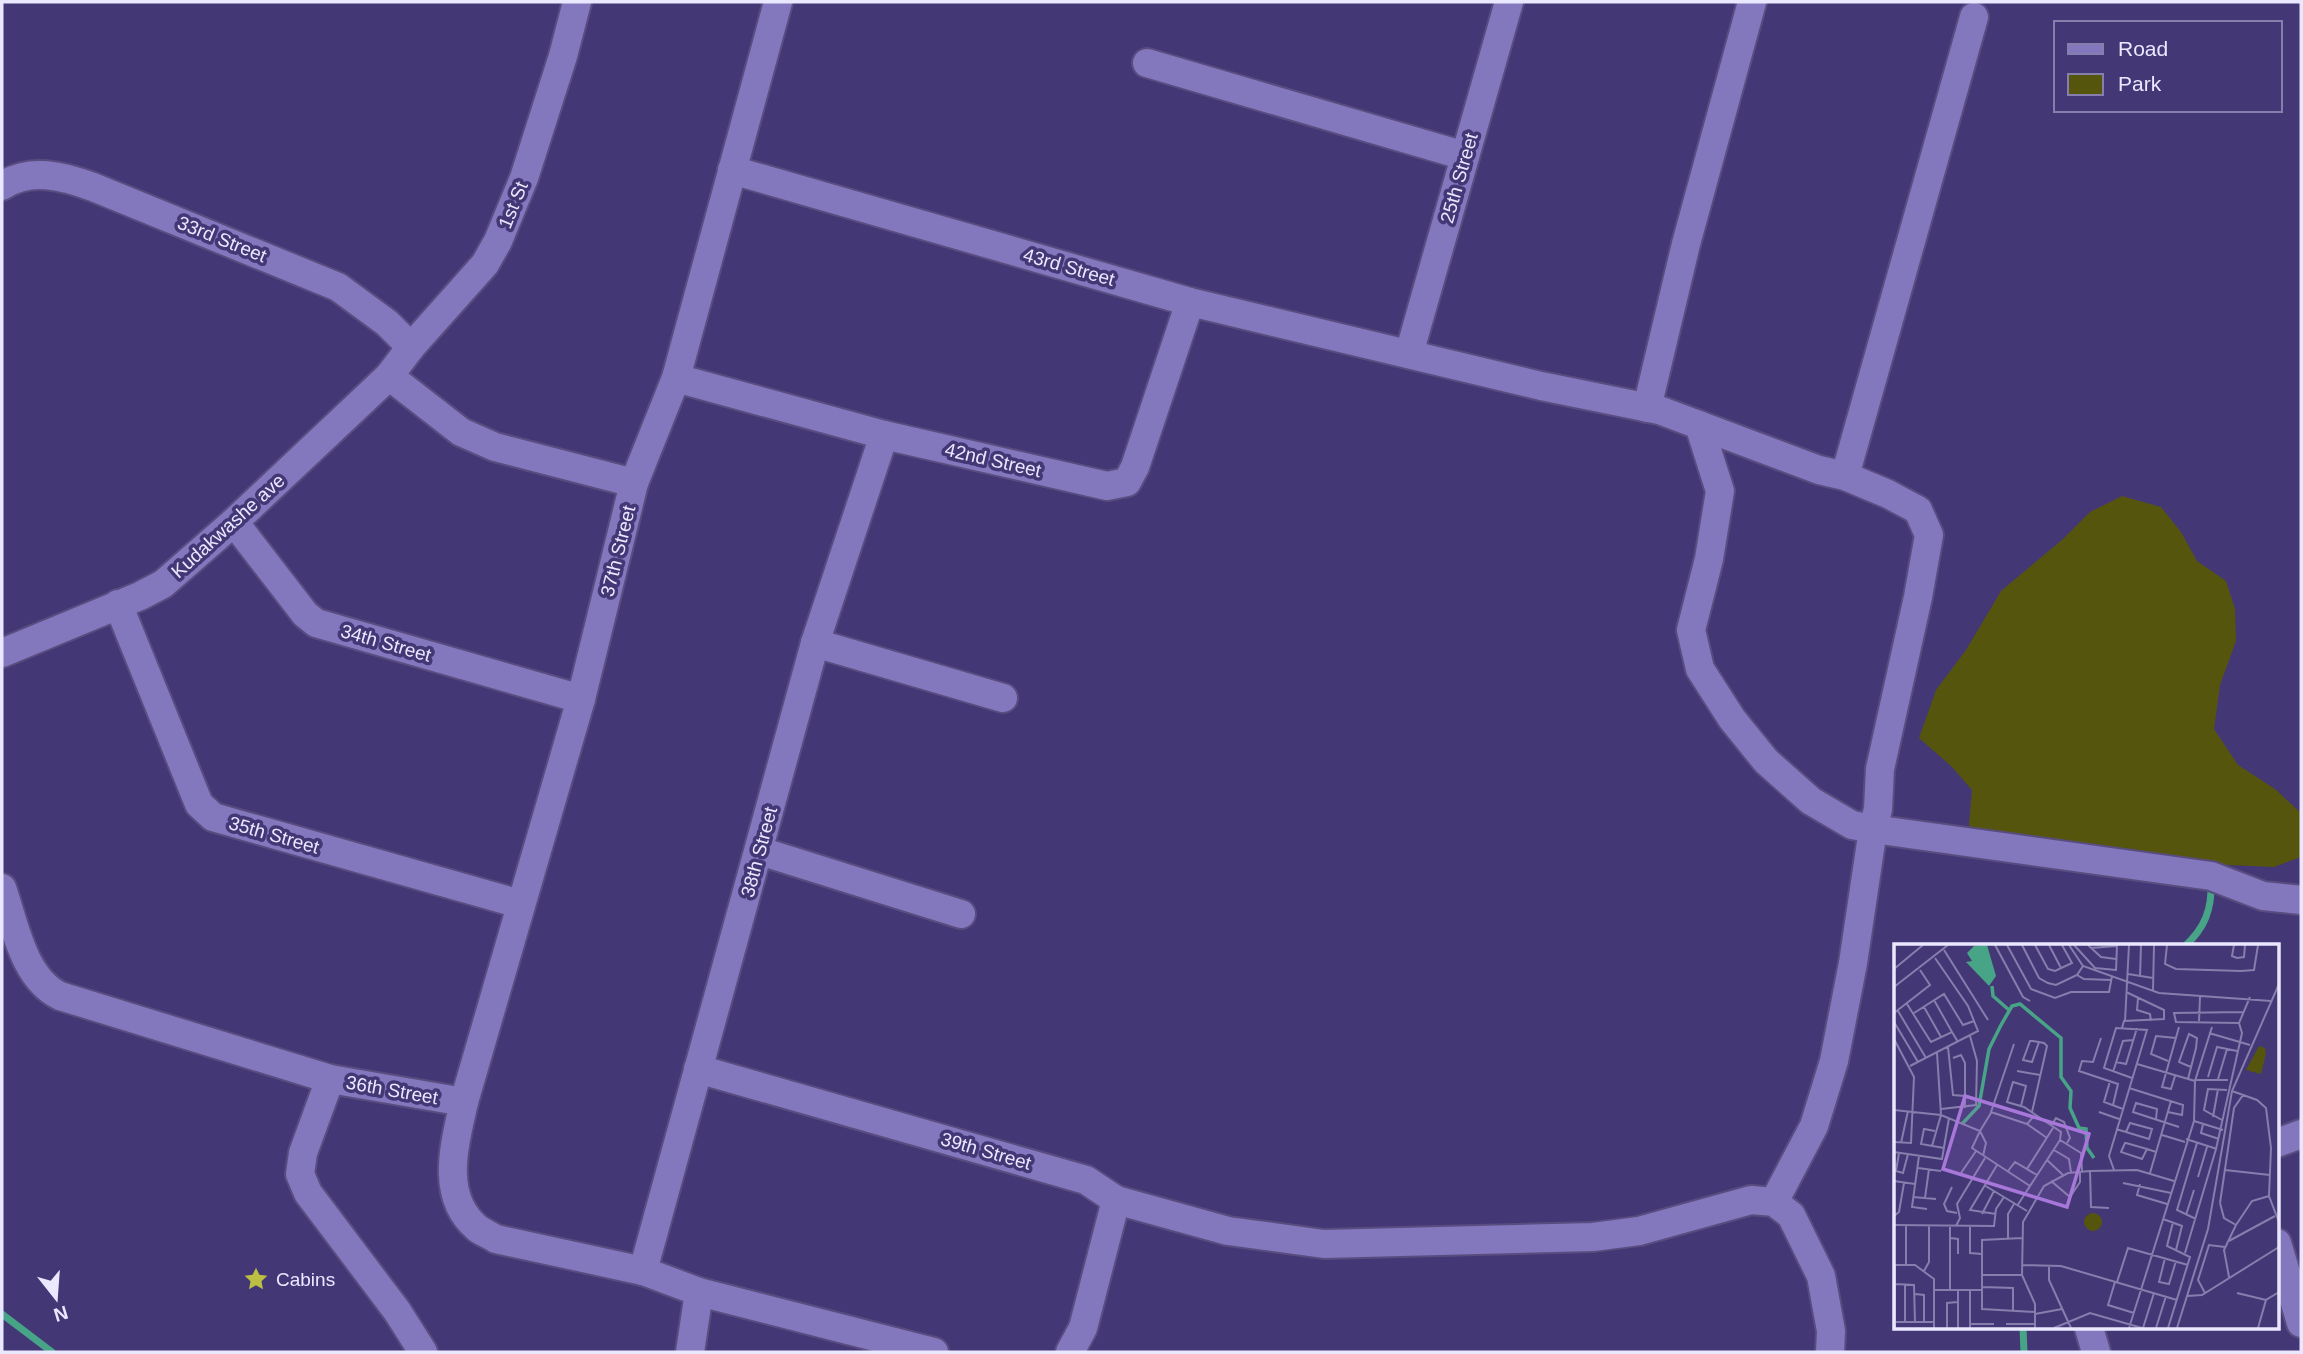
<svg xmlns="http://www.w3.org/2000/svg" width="2303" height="1354" viewBox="0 0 2303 1354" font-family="Arial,sans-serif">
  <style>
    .green { fill: #55550e }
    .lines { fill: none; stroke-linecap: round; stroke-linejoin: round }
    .stream { stroke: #47a487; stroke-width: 7 }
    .minor-casing { stroke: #594d80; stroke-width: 32 }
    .minor { stroke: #8378be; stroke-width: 28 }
    .labels { text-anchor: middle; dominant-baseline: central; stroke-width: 7; stroke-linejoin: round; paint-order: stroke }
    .street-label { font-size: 19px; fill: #eae8ff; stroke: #443776 }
    .poi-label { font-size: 19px; fill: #eae8ff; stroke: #443776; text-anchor: start }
    .inset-river { fill: none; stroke: #47a487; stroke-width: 3.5 }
    .inset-road { fill: none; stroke: #867ead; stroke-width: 2 }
    .view { fill: #a777d9; fill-opacity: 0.15; stroke: #a777d9; stroke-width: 3.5 }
    .inset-edge { fill: none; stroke: #eae8ff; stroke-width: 3.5 }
  </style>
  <rect width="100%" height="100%" fill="#443776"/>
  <!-- green -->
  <polygon class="green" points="2122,496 2161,507 2181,532 2197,561 2226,581 2235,609 2236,641 2220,685 2214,729 2238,765 2275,789 2301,813 2301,857 2274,867 2228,865 2088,856 1985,844 1969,825 1972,790 1951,766 1919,738 1936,690 1966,650 2001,591 2063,539 2090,512"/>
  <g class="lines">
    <!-- stream -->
    <g class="stream">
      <path d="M2185 946C2205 928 2212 909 2211 882"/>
      <polyline points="2,1314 52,1352"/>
      <polyline points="2023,1328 2024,1352"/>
    </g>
    <!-- minor casing -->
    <g class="minor-casing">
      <g id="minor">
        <path d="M778 2 676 378 634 483 581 699 464 1102C455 1143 439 1196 477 1228 482 1232 490 1235 496 1239L643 1271 699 1292 934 1352"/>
        <polyline points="1147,63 1465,156"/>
        <polyline points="732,170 1190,302 1541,386 1659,410 1819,470 1845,476 1888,494 1918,510 1929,535 1918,597 1880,769 1878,809 1873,829 2211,876 2263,896 2301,900"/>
        <path d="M2 186C30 167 63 176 93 187L338 287 387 323 411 347"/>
        <polyline points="1409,354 1509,2"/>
        <polyline points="389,376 461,432 495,447 634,483"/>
        <polyline points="676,378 884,435 1107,486 1127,482 1135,467 1190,302"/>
        <polyline points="1647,408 1686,244 1752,2"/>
        <polyline points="1699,425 1720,491 1709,559 1691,630 1700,669 1732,719 1766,761 1811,801 1852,825 1873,829 1853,963 1834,1061 1814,1126 1774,1202"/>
        <polyline points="1845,476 1974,17"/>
        <polyline points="234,522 305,614 316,623 581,699"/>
        <polyline points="118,604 199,804 213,817 520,904"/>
        <polyline points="815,643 1003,698"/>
        <polyline points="2,653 140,596 163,584 234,522 389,376 411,347 485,264 498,241 524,178 563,56 577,2"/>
        <polyline points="760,851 961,914"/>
        <path d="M2 888C15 925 23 978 60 996L330 1079 464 1102"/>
        <polyline points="698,1069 1086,1180 1116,1200 1083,1328 1070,1352"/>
        <polyline points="330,1079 303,1153 300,1174 308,1193 397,1311 423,1352"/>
        <polyline points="2277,1143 2301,1134"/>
        <polyline points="1116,1200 1228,1231 1324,1244 1593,1237 1639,1231 1751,1200 1774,1202 1791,1215 1821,1276 1831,1331 1830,1352"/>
        <polyline points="2277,1243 2301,1323"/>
        <polyline points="643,1271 815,643 884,435"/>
        <polyline points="2089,1328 2096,1352"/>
        <polyline points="690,1352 699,1292"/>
      </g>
    </g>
    <!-- minor -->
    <use href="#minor" class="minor"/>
  </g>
  <!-- icons -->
  <defs>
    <g id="sight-bare" transform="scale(1.89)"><path d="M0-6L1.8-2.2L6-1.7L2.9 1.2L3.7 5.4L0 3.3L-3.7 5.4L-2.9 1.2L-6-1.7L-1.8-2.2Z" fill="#bdbf43" stroke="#443776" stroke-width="2.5" paint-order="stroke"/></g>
  </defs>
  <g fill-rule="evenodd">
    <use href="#sight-bare" x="256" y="1279"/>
  </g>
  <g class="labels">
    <!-- street labels -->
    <g class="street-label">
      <text transform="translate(1459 178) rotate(-74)">25th Street</text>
      <text transform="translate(513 205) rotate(-68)">1st St</text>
      <text transform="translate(222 239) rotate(22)">33rd Street</text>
      <text transform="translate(1069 267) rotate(16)">43rd Street</text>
      <text transform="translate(993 460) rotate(13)">42nd Street</text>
      <text transform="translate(228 526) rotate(-42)">Kudakwashe ave</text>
      <text transform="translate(618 551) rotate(-76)">37th Street</text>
      <text transform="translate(386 643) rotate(16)">34th Street</text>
      <text transform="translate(274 835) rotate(16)">35th Street</text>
      <text transform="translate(759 852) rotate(-75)">38th Street</text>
      <text transform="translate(392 1090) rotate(10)">36th Street</text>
      <text transform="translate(986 1151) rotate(16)">39th Street</text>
    </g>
    <!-- poi labels -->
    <g class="poi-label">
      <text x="276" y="1279">Cabins</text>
    </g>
  </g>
  <!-- overview -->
  <g transform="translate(1894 944)">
    <rect width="385" height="385" fill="#443776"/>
    <path d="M365 102 371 104 372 110 367 130 352 126ZM190 278a9 9 0 1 1 18 0a9 9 0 1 1-18 0Z" fill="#55550e"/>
    <path d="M93 1 102 32 95 42 72 18 78 17 73 9 80 2Z" fill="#47a487"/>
    <path class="inset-river" d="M98 42 99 52 115 66M68 180 85 162 95 105 107 81 118 62 126 60 167 94V133L177 147 176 164 185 184 192 185 193 204 200 214"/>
    <path class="inset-road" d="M101 1 129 53 136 57M113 1 137 45 161 54 177 48H215L218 32M128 1 145 34 154 39 162 41 183 31 189 22M141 1 154 25 161 27 178 19 168 1M155 1 167 24M175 1 189 22 265 49 377 57M180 1 201 24 222 26M194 1 207 13 222 15M273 1 271 20 282 25 347 27 360 26 364 1M340 1 338 12 343 14 350 13 351 1M196 4 223 2M50 6 94 76M0 25 29 1M222 27 223 1M234 30 259 34M183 31 190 35 217 36M246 33 247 1M0 43 54 1M259 46 260 1M244 54 243 66 256 70 257 77M40 56 58 88M13 60 37 98 58 88 64 98M30 63 47 93M4 67 32 114M0 69 36 41 26 26M20 69 50 50 69 81 80 77M231 77 235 1M305 77 306 53M0 78 24 118M345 79 282 78 280 69 350 68M228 84 230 77 270 75V66L232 48M315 89 356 101M207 94 199 118 188 117 185 127 224 140 219 161M0 95 20 133 17 199 0 198M120 100 97 168 133 180M54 103 59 151 71 152M59 114 67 111 71 119V164M274 117 257 110 262 92 282 94M222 118 232 120 243 84M243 120 301 137M16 122 84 87 74 62 41 14M123 127 146 131M219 128 229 97 239 96M281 132 277 145 268 143 285 83M314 133 323 103 343 107M294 135 302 104 303 94 295 90 285 118 297 123M324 135 333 105M302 136H334M216 137 210 158 229 165M235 144 289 161 288 171 274 168M338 147 363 156 372 164 377 204 375 252 385 278M127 162 132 142 119 138 113 158 130 163 167 188 166 196M47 165 82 161 83 117 76 92M0 166 47 171 86 187 78 204 136 242M138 168 153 102 150 99 139 97H136L129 116 138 118 145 98M205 168 225 175M140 172 133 180 153 194M319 173 324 145M262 175 263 165 242 159 239 168 285 183M328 176 310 166 314 145 333 146M300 177 329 186M309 180 307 189 325 195M157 182 162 174 170 178 176 194 173 199M222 185 255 195 258 185 236 179 232 188M41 187 30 185 27 200 50 204M268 191 291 198M292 195 323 205M166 196 187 209 188 227M7 199 14 167M38 202 47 171 43 109M253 205 248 215 227 208 231 199H232L253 205 262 208M160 206 175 215 177 228M0 208 48 215 55 174M5 209 2 227 9 229 14 210M25 212 18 263 33 265M89 212 92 199 86 187 97 169M153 216 169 231M24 224 47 227M133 225 159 184M220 226 215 212 253 86 222 84 210 124 238 134M331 226 376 231M114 227 121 218 143 231M196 227 197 263 215 264M67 229 82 207M256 229 277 157M304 233 313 203M0 237 21 240M157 237 176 253 186 238V227M229 239 277 249M246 240 243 251 273 260M90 241 133 267M58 243 50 260 53 267 63 269M19 253 42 255M31 254 35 225M326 259 340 164 349 151M326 259 330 274 342 281 358 257 375 252M123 262 166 196M88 270 100 247M102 270 76 266 103 221M292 271 300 246M0 272 5 268 10 239M269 275 288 282 282 306M302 275 283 266 303 199M0 281 100 282 102 265 110 253M56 282V346M62 282 66 274 63 260 91 214M76 282V309L88 310M56 294 64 295V310M114 294V270L120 260M128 294 88 296V365L141 368M333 298 381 272M291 309 322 205 348 89 345 79 356 53M271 314 265 338 275 340 282 317M0 321H21L40 335V384M12 321V281M129 321 167 322 283 356M155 321V336L177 384M30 327 35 318V282M88 331H128M335 333 330 306 342 281M221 338 214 361 240 369M223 338 234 304 294 321M1 340 20 341 21 378M88 343 119 344V368M41 346H76M64 346V384M311 349 304 336 315 301 331 303M343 349 372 356M21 350 30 351V378M293 352 308 351 385 303M141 370 168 365M1 378H41M11 378V340M76 380H100M112 380H141M1 384V321M53 384V359L64 358M76 384V346H88M141 384V360L128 331 129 278 150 242 174 229 196 227 243 226 280 237M160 384 196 369 248 384M235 384 300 177 301 137 318 83M249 384 260 349M262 384 272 352M274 384 296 313 273 302 279 278M283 384 314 285 338 147 385 40M364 384 372 356 385 348"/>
    <path class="view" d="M71 152 195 190 173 263 49 225Z"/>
    <rect width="385" height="385" class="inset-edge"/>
  </g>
  <!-- border -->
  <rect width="2303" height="1354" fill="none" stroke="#eae8ff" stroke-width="7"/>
  <!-- legend -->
  <rect x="2054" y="21" width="228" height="91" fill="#443776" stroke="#867ead" stroke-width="2"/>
  <rect x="2068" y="44" width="35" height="10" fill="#8378be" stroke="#867ead" stroke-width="2"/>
  <text x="2118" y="56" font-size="21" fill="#eae8ff">Road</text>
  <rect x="2068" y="74" width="35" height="21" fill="#55550e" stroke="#867ead" stroke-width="2"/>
  <text x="2118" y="91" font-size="21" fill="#eae8ff">Park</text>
  <!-- north arrow -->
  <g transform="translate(56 1298) rotate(163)" stroke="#443776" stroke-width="5" paint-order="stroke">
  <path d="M0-5L12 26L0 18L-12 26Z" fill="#eae8ff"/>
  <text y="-10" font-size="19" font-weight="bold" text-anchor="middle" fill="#eae8ff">N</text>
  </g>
</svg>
